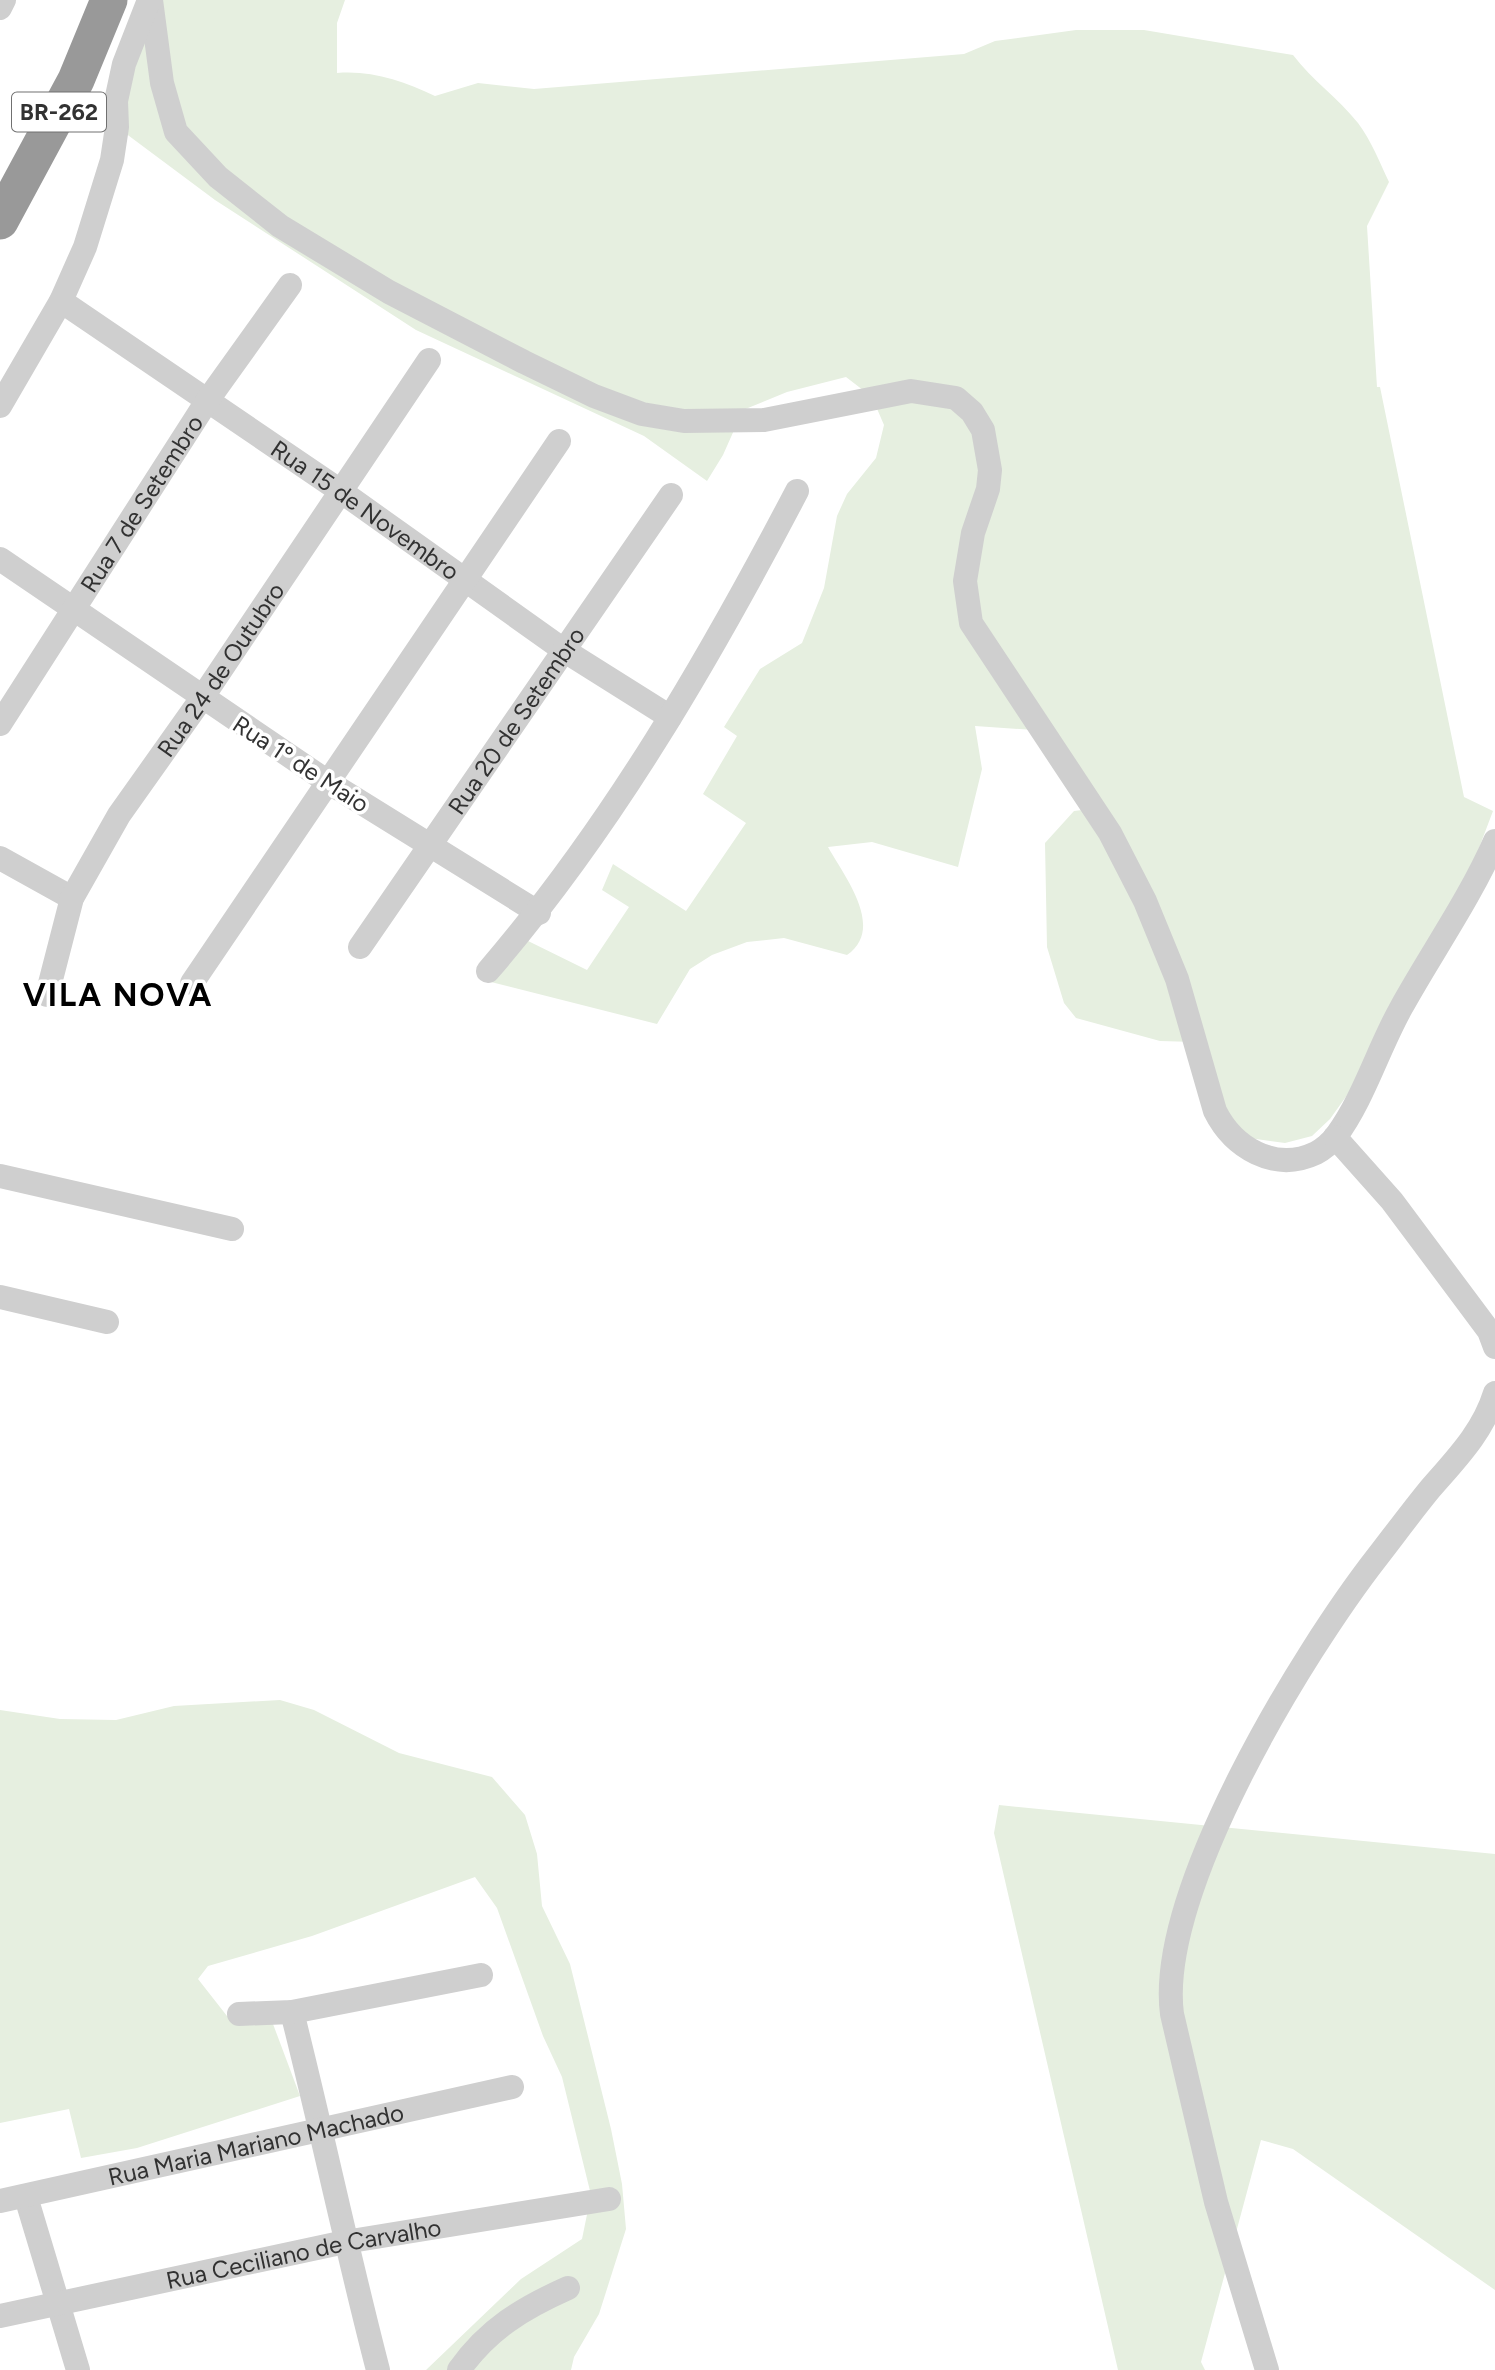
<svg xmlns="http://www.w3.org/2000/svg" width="1495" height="2370" viewBox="0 0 1495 2370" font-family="Figtree,sans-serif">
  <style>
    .green { fill: #e6efe0 }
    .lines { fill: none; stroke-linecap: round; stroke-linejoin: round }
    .minor { stroke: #cfcfcf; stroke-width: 24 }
    .highway { stroke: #999; stroke-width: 37 }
    .labels { text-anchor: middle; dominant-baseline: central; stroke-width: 7; stroke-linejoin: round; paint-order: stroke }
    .shield { fill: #fff; stroke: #707070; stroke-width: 2 }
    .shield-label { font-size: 23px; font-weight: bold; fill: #323232 }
    .street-label { font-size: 24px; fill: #323232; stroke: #fff }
    .district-label { font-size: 32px; font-weight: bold; letter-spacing: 2px; fill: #000; stroke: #fff }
  </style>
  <rect width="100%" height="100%" fill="#fff"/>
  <!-- green -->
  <g class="green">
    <path d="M157 0H345L337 23V73C371 70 404 81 435 96L478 83 534 89 964 54 995 41 1076 30H1144L1293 55C1312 80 1338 98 1358 123 1371 140 1380 163 1389 182L1367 226 1377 387H1380L1464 797 1493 811 1471 869 1355 1084 1330 1119 1312 1136 1285 1143 1249 1138 1230 1129 1195 1042 1160 1041 1076 1018 1064 1003 1047 947 1045 843 1074 811 1090 809 1034 730 975 726 982 769 958 867 872 842 828 847C844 876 886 928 847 955L784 938 747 942 712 955 690 969 657 1024 483 980 522 938 587 970 629 907 602 890 613 864 686 911 746 823 703 794 737 736 724 727 760 669 802 643 824 588 837 516 847 494 876 458 884 425 872 397 846 377 787 392 743 410 723 455 707 481 644 436 416 330 215 200 109 121Z"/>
    <polygon points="280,1700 314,1710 399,1753 492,1777 525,1815 537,1854 542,1906 570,1964 611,2129 622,2184 626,2229 599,2314 574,2357 571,2370 426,2370 521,2279 582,2239 591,2195 562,2077 543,2036 497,1908 475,1877 312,1936 208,1966 198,1979 227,2016 273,2024 300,2096 137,2148 81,2158 69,2109 0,2123 0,1710 60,1719 116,1720 174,1706"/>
    <polygon points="999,1805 1495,1854 1495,2290 1293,2149 1261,2140 1201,2362 1205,2370 1118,2370 994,1833"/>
  </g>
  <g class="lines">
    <!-- minor -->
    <g class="minor">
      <path d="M151 0 162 83 176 132 218 177 280 226 389 292 524 362 594 396 642 414 684 421 764 420 911 391 956 398 972 412 983 430 990 470 988 489 973 533 965 581 971 623 1110 833 1145 901 1177 979 1215 1111C1233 1147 1274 1173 1316 1153 1322 1150 1332 1142 1336 1136 1364 1098 1378 1049 1401 1008 1432 952 1469 900 1495 841"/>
      <polyline points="0,8 4,0"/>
      <path id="s1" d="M61 301 339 490 565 651 670 717"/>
      <polyline points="0,406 61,301 85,247 112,160 117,127 116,101 124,64 149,0"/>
      <polyline points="0,559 328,782 539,913"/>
      <path id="s2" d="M0 724 207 401 290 285"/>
      <polyline points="0,858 72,898"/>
      <path id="s3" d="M360 947 671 495"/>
      <path d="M488 971C612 827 709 659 797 491"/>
      <polyline points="192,983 559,441"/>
      <path id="s4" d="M47 995 72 898 119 815 202 698 429 360"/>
      <polyline points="1335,1137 1392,1201 1489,1331 1495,1347"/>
      <polyline points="0,1176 232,1229"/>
      <polyline points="0,1297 107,1322"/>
      <path d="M292 2012C322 2131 347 2251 378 2370"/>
      <polyline points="239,2014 292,2012 481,1975"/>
      <polyline points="26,2197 78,2370"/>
      <path id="s5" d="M0 2201 512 2087"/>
      <path id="s6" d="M0 2316 345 2242 609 2199"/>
      <path d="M459 2370C488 2329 523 2308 568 2288"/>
      <path d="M1267 2370 1216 2202 1172 2014C1156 1892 1303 1652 1378 1556 1395 1534 1412 1511 1430 1489 1456 1459 1483 1432 1495 1393"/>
    </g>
    <!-- highway -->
    <polyline class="highway" points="0,221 76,80 109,0"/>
  </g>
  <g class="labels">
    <!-- shield labels -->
    <rect class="shield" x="12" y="92.5" width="94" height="39" rx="5"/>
    <g class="shield-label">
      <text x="59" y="112">BR-262</text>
    </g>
    <!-- street labels -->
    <g class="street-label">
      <text stroke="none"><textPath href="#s2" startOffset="262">Rua 7 de Setembro</textPath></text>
      <text stroke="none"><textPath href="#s1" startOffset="369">Rua 15 de Novembro</textPath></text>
      <text stroke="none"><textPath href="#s4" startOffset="373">Rua 24 de Outubro</textPath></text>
      <text stroke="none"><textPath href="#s3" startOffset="275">Rua 20 de Setembro</textPath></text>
      <text transform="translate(301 764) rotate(33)">Rua 1º de Maio</text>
      <text stroke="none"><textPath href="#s5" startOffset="262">Rua Maria Mariano Machado</textPath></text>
      <text stroke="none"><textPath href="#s6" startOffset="310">Rua Ceciliano de Carvalho</textPath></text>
    </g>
    <!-- district labels -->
    <g class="district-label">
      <text x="118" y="995">VILA NOVA</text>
    </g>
  </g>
</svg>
